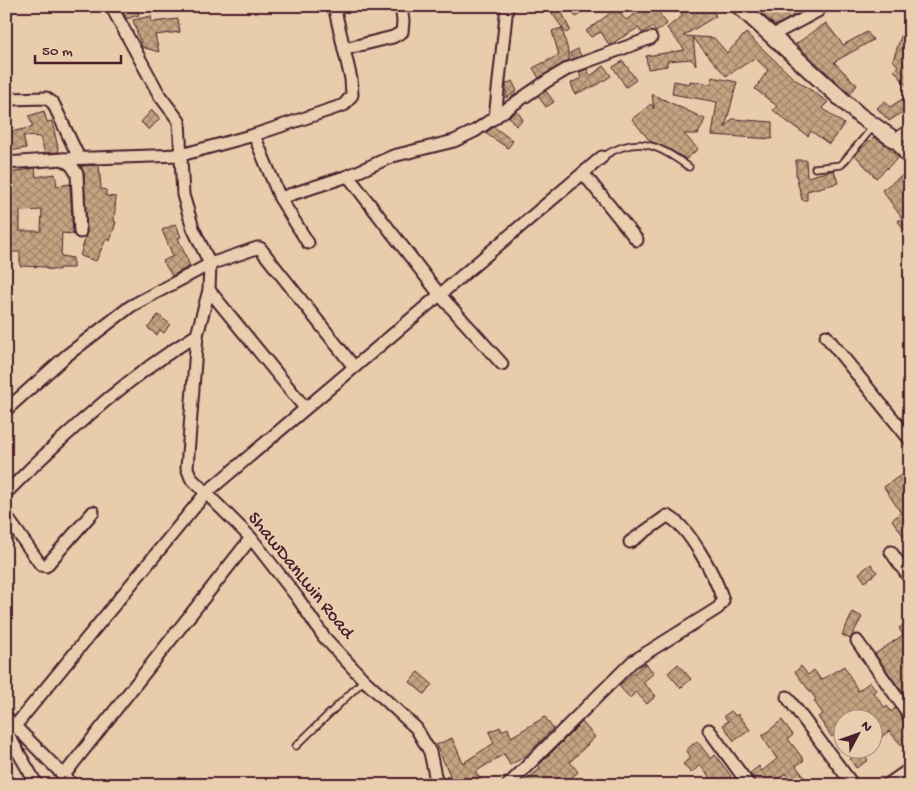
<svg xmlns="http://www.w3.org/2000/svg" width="916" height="791" viewBox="0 0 916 791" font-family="'Gochi Hand',sans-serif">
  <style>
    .building { fill: url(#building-cross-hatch); stroke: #4a1f2b; fill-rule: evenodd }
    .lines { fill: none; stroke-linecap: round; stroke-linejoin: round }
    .lane-casing { stroke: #4a1f2b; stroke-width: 9 }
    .street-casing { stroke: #4a1f2b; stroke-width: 15 }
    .secondary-casing { stroke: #4a1f2b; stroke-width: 19 }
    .lane { stroke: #e9ceb0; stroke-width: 5.5 }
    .street { stroke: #e9ceb0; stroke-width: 11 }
    .secondary { stroke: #e9ceb0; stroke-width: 15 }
    .labels { text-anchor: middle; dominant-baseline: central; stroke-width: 4; stroke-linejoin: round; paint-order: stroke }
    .street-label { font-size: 19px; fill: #4a1f2b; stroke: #e9ceb0 }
  </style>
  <defs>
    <pattern id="building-cross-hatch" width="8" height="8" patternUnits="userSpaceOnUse" patternTransform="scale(1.25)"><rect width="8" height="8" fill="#c4a481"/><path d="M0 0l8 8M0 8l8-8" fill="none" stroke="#a1856a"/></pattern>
  </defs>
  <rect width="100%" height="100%" fill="#e8ccab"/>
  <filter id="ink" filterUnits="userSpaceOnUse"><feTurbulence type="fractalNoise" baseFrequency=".02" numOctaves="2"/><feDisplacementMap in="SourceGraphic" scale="10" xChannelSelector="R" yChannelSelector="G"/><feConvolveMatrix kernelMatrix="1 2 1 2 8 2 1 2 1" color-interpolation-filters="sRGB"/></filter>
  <g filter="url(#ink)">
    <!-- building -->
    <g class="building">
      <polygon points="121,6 136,6 139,15 126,19"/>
      <polygon points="547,6 559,6 570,30 566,33"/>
      <polygon points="567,6 591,6 576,17"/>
      <polygon points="647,6 654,6 667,24 656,32 652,27 642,33 638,28 609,45 601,32 591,37 586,31 616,9 626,20"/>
      <polygon points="675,6 710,6 716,16 683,36 714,38 727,53 746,33 792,77 828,102 822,108 844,124 829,144 811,131 808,136 789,123 773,110 777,106 755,89 768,70 755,58 726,76 693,38 696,65 691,59 667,61 667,66 648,69 646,56 685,50 667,28 683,15"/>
      <polygon points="753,6 811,6 775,26"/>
      <polygon points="151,16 152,22 178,19 180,32 155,35 159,52 142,47 133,20"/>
      <polygon points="908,16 910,16 910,90 894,70 898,66 893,60"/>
      <polygon points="826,23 843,45 867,32 873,40 834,62 857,85 850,94 796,44"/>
      <polygon points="562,28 570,59 539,78 533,68 559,55 552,31"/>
      <polygon points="578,49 581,56 573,59 570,53"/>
      <polygon points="623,61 636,80 626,87 613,67"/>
      <polygon points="604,66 611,76 597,85 575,94 571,83 581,78 579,72 587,69 590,76"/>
      <polygon points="712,77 737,82 725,128 732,119 772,122 772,139 712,135 717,102 672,94 674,81 690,84 690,81 711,84"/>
      <polygon points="512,81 517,91 506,98 506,84"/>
      <polygon points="546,91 554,102 546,107 538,96"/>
      <polygon points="652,94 705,119 698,134 684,134 698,149 686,159 669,149 650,141 632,119 651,104 654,109"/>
      <polygon points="910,94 910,107 889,121 877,108 885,101 890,107"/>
      <polygon points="152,110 160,118 149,130 141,122"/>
      <polygon points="44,111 47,122 52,121 59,152 45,153 40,137 23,136 26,148 6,152 6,133 33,127 29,116"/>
      <polygon points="517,111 523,120 516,126 509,117"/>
      <polygon points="494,127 513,141 508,148 485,133"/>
      <polygon points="874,137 888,146 898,158 876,178 855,155"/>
      <polygon points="796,160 806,160 807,177 834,170 838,183 807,191 807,200 802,200 796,175"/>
      <polygon points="99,165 101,189 106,190 106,196 116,197 114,221 116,222 110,241 106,239 96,261 80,256 87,232 84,174 81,166"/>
      <path d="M35 168 36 177 55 174 57 186 70 184 73 234 62 233 61 256 73 258V268H59V270L46 269V267L20 266V252H6L9 219H6V189H11L9 173ZM42 210 41 231H20V211Z"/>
      <polygon points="910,170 910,238 898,221 902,218 882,190"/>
      <polygon points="176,224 181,237 178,238 190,266 172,276 163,261 173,256 162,230"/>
      <polygon points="158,315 170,324 164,333 160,330 157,335 148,328"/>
      <polygon points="901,475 910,488 910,545 892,520 901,513 884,487"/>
      <polygon points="871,564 877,572 865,582 859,573"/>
      <polygon points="853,612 862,617 850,639 842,635"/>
      <polygon points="910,621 910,703 875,654 903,635 899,628"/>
      <polygon points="645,663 654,673 643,682 656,696 647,704 636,692 630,698 619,686"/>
      <polygon points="678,664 691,679 681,688 668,673"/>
      <polygon points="801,666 808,675 814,670 821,680 844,666 858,691 870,682 876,690 873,692 885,708 887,706 891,712 895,708 904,721 910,723 910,742 904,748 889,731 874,743 874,718 844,718 844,728 832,737 818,717 823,714 814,701 816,699 795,672"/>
      <polygon points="418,672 432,684 424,694 410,682"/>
      <polygon points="731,711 736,716 738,714 750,730 734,741 723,725 728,721 724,716"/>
      <polygon points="545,717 553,729 526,756 510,765 504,754 475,772 485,785 449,785 446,777 450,775 436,745 452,738 463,763 494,743 489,732 500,727 502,731 508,728 511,737"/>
      <polygon points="782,720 793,735 788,739 804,760 796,766 810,785 794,785 786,773 770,785 759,785 750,773 759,766 762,771 777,759 762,736"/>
      <polygon points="582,722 595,737 570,762 578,772 563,785 520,785 541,768 538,766"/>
      <polygon points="697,741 711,759 715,755 731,776 720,785 716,785 700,765 691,773 683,764 691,757 686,750"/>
      <polygon points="861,751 868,760 856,768 850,759"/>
    </g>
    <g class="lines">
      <!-- lane casing -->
      <g class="lane-casing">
        <g id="lane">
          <path d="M602 157C639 134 657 145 689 167"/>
          <polyline points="815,168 841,165 873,127"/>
          <polyline points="296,746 364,680"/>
        </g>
      </g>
      <!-- street casing -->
      <g class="street-casing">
        <g id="street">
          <polyline points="111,6 160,96 179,121 183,195 193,228 210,264 209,290 197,335 187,468 191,478 251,538 297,597 324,637 364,680 416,728 430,752 437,785"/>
          <polyline points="771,36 818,11 822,6"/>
          <polyline points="344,49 393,37 402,32 403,21 401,6"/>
          <polyline points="8,99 46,98 53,103 79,158"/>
          <polyline points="495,118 507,6"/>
          <polyline points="910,130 895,140 910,161"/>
          <polyline points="254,135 344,105 352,95 351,79 334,6"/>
          <polyline points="63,159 181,155 254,135 280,198 308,243"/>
          <polyline points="6,163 63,159 72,166 77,174 80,232"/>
          <polyline points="583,173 637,240"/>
          <polyline points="348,176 440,295 502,364"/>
          <polyline points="280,198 348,176 393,156 454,141 475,131 547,81 569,68 651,38"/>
          <polyline points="209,290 305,408"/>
          <polyline points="826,336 910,440"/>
          <polyline points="6,410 66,356 131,306 210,264 257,248 260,248 354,367"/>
          <path d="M6 493C63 435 127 377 197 335"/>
          <polyline points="6,516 41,565 46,566 93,512"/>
          <polyline points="891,552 910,579"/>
          <polyline points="857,641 910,716"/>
          <polyline points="787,697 853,785"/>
          <polyline points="6,717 73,785"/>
          <polyline points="15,726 206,493 602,157"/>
          <polyline points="709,730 749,785"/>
          <polyline points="6,731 37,785"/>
          <polyline points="64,775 251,538"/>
          <path d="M508 785 632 662 718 608 723 601C717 579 688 524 667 516L630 542"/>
          <polyline points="887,785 910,769"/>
        </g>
      </g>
      <!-- secondary casing -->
      <g class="secondary-casing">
        <polyline id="secondary" points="739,6 860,116 895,140"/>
      </g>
      <!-- lane -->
      <use href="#lane" class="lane"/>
      <!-- street -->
      <use href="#street" class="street"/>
      <!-- secondary -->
      <use href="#secondary" class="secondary"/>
    </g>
  </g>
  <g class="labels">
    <!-- street labels -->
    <g class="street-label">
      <text transform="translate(300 576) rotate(51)">ShawDanLwin Road</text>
    </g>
  </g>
  <!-- margin -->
  <rect width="916" height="791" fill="none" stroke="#e9ceb0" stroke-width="25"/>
  <rect x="12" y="12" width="891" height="766" fill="none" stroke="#4a1f2b" stroke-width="2" filter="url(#ink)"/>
  <!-- north arrow -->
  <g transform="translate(858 734) rotate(49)"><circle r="24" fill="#e9ceb0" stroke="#a9887b"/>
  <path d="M0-4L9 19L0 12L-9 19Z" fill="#4a1f2b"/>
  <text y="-8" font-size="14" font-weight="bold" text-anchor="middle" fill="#4a1f2b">N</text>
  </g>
  <!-- scale -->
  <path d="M35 55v8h86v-8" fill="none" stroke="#4a1f2b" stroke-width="2.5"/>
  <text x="42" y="55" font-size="15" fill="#4a1f2b" stroke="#e9ceb0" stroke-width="4" paint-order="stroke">50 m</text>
</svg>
